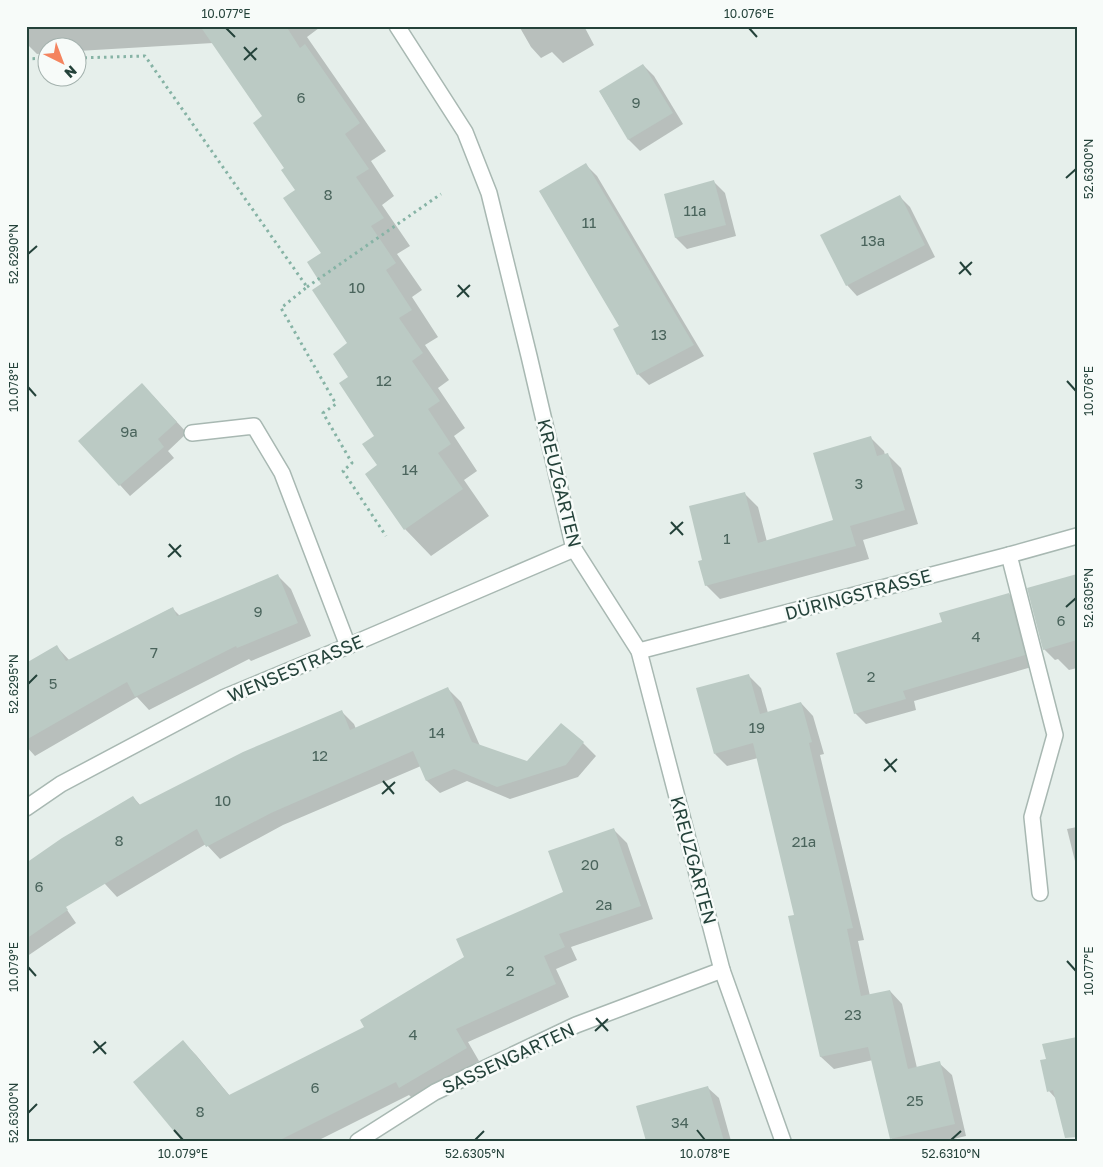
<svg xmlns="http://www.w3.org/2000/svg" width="1103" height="1167" viewBox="0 0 1103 1167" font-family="'Golos Text',sans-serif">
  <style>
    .shadow { fill: #0003 }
    .building { fill: #bbcac4 }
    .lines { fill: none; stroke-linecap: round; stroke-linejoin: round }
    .lane-casing { stroke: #a8b8b2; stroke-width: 18 }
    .street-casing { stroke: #a8b8b2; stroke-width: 18 }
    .path { stroke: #86b3a5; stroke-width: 3; stroke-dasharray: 2.5 4; stroke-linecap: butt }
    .lane { stroke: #fff; stroke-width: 15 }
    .street { stroke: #fff; stroke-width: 15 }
    .ticks { fill: none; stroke: #24423a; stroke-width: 2 }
    .labels { text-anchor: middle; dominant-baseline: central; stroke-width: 5; stroke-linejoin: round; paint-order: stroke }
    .number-label { font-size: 15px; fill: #4a645c }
    .street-label { font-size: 18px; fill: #24423a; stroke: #f7fbf9 }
    .neatline { fill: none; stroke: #24423a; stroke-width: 2 }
    .ticks-label { font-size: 12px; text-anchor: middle; fill: #24423a }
  </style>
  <rect width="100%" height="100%" fill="#e6efeb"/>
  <!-- shadow -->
  <g class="shadow">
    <polygon points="26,26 318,26 319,28 307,37 386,151 371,161 394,196 382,205 410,246 397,254 422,290 412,297 438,337 425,345 449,380 438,388 465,428 454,436 477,471 464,480 489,516 431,556 405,529 378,466 376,436 350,377 349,343 323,284 322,253 297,191 286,169 264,117 213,43 78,51 78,48 48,48 48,53 37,54 26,43"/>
    <polygon points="519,26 584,26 594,45 563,63 552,52 541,58 531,47"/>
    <polygon points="643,65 654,76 683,124 640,151 629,140 600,92"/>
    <polygon points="586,165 597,176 704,356 649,385 638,374 621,327"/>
    <polygon points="714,182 725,193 736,236 687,249 676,238 665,195"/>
    <polygon points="899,196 910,207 935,257 857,296 847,285"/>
    <polygon points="153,396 187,433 168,451 174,458 130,496 80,441"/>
    <polygon points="870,437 884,451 885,455 888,455 901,468 918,524 863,540 869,559 720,599 706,585 704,561 744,493 758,507 767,542 835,521"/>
    <polygon points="1077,575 1077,668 1069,670 1058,659 1055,660 1044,649"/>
    <polygon points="278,576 291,589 311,636 251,661 249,659 149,710 137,697 35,756 26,746 26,664 57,647 70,661 172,608 180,616"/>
    <polygon points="1009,594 1020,605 1035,666 914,701 916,710 866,724 855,713 943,623"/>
    <polygon points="748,675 761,688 768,713 801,703 813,716 824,754 820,755 864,940 858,941 870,996 890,991 902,1004 917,1068 939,1063 952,1075 966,1136 945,1141 894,1141 891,1138 873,1060 834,1069 821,1057 790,917 796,915 758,758 727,766 715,754"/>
    <polygon points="448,689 461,702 480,746 528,763 561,725 583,743 596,756 578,777 510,799 467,781 440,793 427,781 421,766 283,825 220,859 206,844 117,897 105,884 75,832 133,797 141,806 341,711 354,724 356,729"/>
    <polygon points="1077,827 1077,869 1067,829"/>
    <polygon points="613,829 627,843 653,919 571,947 577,960 556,969 569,997 468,1042 479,1061 414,1100 409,1095 317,1141 184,1141 183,1042 196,1055 230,1096 366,1028 466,958 564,892"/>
    <polygon points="26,864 41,872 76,923 26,957"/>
    <polygon points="1042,1061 1059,1102 1049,1091"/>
    <polygon points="708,1088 719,1098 731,1141 648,1141"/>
  </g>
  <!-- building -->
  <g class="building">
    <polygon points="200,26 286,26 300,48 305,44 360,123 345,134 369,169 356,177 384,218 371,226 396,263 386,270 412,310 399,318 423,353 412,361 440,401 428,409 451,444 438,453 463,489 404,530 365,474 377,465 362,444 374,436 339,383 348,377 333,354 347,343 312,290 321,284 307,262 321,253 283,198 295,190 281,170 284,168 253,123 262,116"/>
    <polygon points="643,64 673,113 628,140 599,91"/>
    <polygon points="586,163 694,345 637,375 613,329 619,326 539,191"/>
    <polygon points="714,180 726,225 675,238 664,194"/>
    <polygon points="900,195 925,245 846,286 820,235"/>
    <polygon points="142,383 177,422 158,439 164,447 119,486 78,441"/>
    <polygon points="871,436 877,456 888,453 905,510 850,526 856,546 705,586 698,561 702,560 689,506 745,492 758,543 833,520 813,453"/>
    <polygon points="278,574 298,623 237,648 236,646 135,697 127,682 26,740 26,663 57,645 66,661 173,607 177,616"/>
    <polygon points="1077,574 1077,640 1043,650 1027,588"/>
    <polygon points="1009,593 1025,655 903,691 906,699 854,714 836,653 942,622 939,613"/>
    <polygon points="749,674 760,714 801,702 812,742 809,743 853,928 847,929 861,996 890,990 908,1069 940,1061 955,1124 890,1139 868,1047 820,1057 788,916 794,915 753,743 714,754 696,688"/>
    <polygon points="448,687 472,742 527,761 561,723 584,742 566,765 497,787 454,769 426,781 413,751 271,813 206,847 197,829 66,907 68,910 26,939 26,863 62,838 133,796 139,805 243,752 342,710 350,730"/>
    <polygon points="614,828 641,906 559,934 565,947 544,956 556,984 456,1029 467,1048 399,1088 396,1082 278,1141 182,1141 133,1082 183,1040 229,1095 364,1027 360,1020 464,957 456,939 563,892 548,851"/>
    <polygon points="1077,1037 1077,1137 1065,1138 1053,1090 1047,1092 1040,1060 1046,1059 1042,1044"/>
    <polygon points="708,1086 724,1141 646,1141 636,1106"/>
  </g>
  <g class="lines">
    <!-- lane casing -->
    <g class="lane-casing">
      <g id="lane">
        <polyline points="192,433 254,426 282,473 348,646"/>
        <polyline points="1009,555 1055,735 1032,817 1040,893"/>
      </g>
    </g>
    <!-- street casing -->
    <g class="street-casing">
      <g id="street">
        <polyline points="397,26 465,132 489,193 529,356 574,549 639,651 722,970 783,1141"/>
        <polyline points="639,651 1009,555 1077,536"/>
        <polyline points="26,808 61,784 225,697 348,646 574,549"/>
        <polyline points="358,1141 435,1092 576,1025 722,970"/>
      </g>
    </g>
    <!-- path -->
    <g class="path">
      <polyline points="78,58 145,56 307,287 281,308 336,404 323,413 352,463 343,471 386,536"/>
      <polyline points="26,59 48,58"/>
      <polyline points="307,287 441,194"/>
    </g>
    <!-- lane -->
    <use href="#lane" class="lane"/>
    <!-- street -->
    <use href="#street" class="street"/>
  </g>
  <!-- ticks -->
  <path class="ticks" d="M226 28 235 37M749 28 757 37M244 47 256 60M244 60 257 48M1066 178 1076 169M28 254 37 246M960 262 971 275M959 274 972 262M458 285 469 297M457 297 470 285M1067 381 1076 391M28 387 36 396M671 522 683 535M670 534 683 522M169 544 181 557M168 557 181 545M1066 607 1076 598M28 684 37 675M885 759 896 772M884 771 897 759M383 781 394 794M382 794 395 782M1067 961 1076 971M28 967 36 976M596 1018 608 1031M595 1031 608 1019M94 1041 106 1054M93 1053 106 1042M28 1113 37 1104M174 1130 183 1140M697 1130 705 1140M475 1140 484 1131M951 1140 961 1131"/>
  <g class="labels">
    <!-- number labels -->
    <g class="number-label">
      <text x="301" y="97">6</text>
      <text x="636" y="102">9</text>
      <text x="328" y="194">8</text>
      <text x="695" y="210">11a</text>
      <text x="589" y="222">11</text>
      <text x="873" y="240">13a</text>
      <text x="357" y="287">10</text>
      <text x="659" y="334">13</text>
      <text x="384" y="380">12</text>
      <text x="129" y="431">9a</text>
      <text x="410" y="469">14</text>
      <text x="859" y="483">3</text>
      <text x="727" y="538">1</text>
      <text x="258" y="611">9</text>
      <text x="1061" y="620">6</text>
      <text x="976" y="636">4</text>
      <text x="154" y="652">7</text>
      <text x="871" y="676">2</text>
      <text x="53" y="683">5</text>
      <text x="757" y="727">19</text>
      <text x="437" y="732">14</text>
      <text x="320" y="755">12</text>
      <text x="223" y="800">10</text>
      <text x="119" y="840">8</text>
      <text x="804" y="841">21a</text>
      <text x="590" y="864">20</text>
      <text x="39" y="886">6</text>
      <text x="604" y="904">2a</text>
      <text x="510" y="970">2</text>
      <text x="853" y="1014">23</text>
      <text x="413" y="1034">4</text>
      <text x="315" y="1087">6</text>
      <text x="915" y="1100">25</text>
      <text x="200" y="1111">8</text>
      <text x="680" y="1122">34</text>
    </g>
    <!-- street labels -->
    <g class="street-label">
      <text transform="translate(560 483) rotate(76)">KREUZGARTEN</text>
      <text transform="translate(858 594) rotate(-15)">DÜRINGSTRASSE</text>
      <text transform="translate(295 668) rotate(-23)">WENSESTRASSE</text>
      <text transform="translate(694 860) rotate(75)">KREUZGARTEN</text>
      <text transform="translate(508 1058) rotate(-25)">SASSENGARTEN</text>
    </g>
  </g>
  <!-- border -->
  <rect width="1103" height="1167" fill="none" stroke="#f7fbf9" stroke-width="55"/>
  <!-- north arrow -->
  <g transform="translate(62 62) rotate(138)"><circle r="24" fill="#f7fbf9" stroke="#a3b1ad"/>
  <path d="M0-4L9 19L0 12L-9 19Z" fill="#f4845f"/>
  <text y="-8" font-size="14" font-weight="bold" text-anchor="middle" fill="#24423a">N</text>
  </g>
  <rect x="28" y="28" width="1048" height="1112" class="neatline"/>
  <g class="ticks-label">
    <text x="226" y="18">10.077°E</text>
    <text x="749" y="18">10.076°E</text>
    <text transform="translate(1089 169) rotate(-90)" y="4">52.6300°N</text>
    <text transform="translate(14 254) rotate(-90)" y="4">52.6290°N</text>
    <text transform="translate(14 387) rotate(-90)" y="4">10.078°E</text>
    <text transform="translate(1089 391) rotate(-90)" y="4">10.076°E</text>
    <text transform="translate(1089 598) rotate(-90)" y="4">52.6305°N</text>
    <text transform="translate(14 684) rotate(-90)" y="4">52.6295°N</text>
    <text transform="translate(14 967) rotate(-90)" y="4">10.079°E</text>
    <text transform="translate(1089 971) rotate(-90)" y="4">10.077°E</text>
    <text transform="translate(14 1113) rotate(-90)" y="4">52.6300°N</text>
    <text x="183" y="1158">10.079°E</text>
    <text x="475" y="1158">52.6305°N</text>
    <text x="705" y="1158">10.078°E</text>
    <text x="951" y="1158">52.6310°N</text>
  </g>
</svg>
